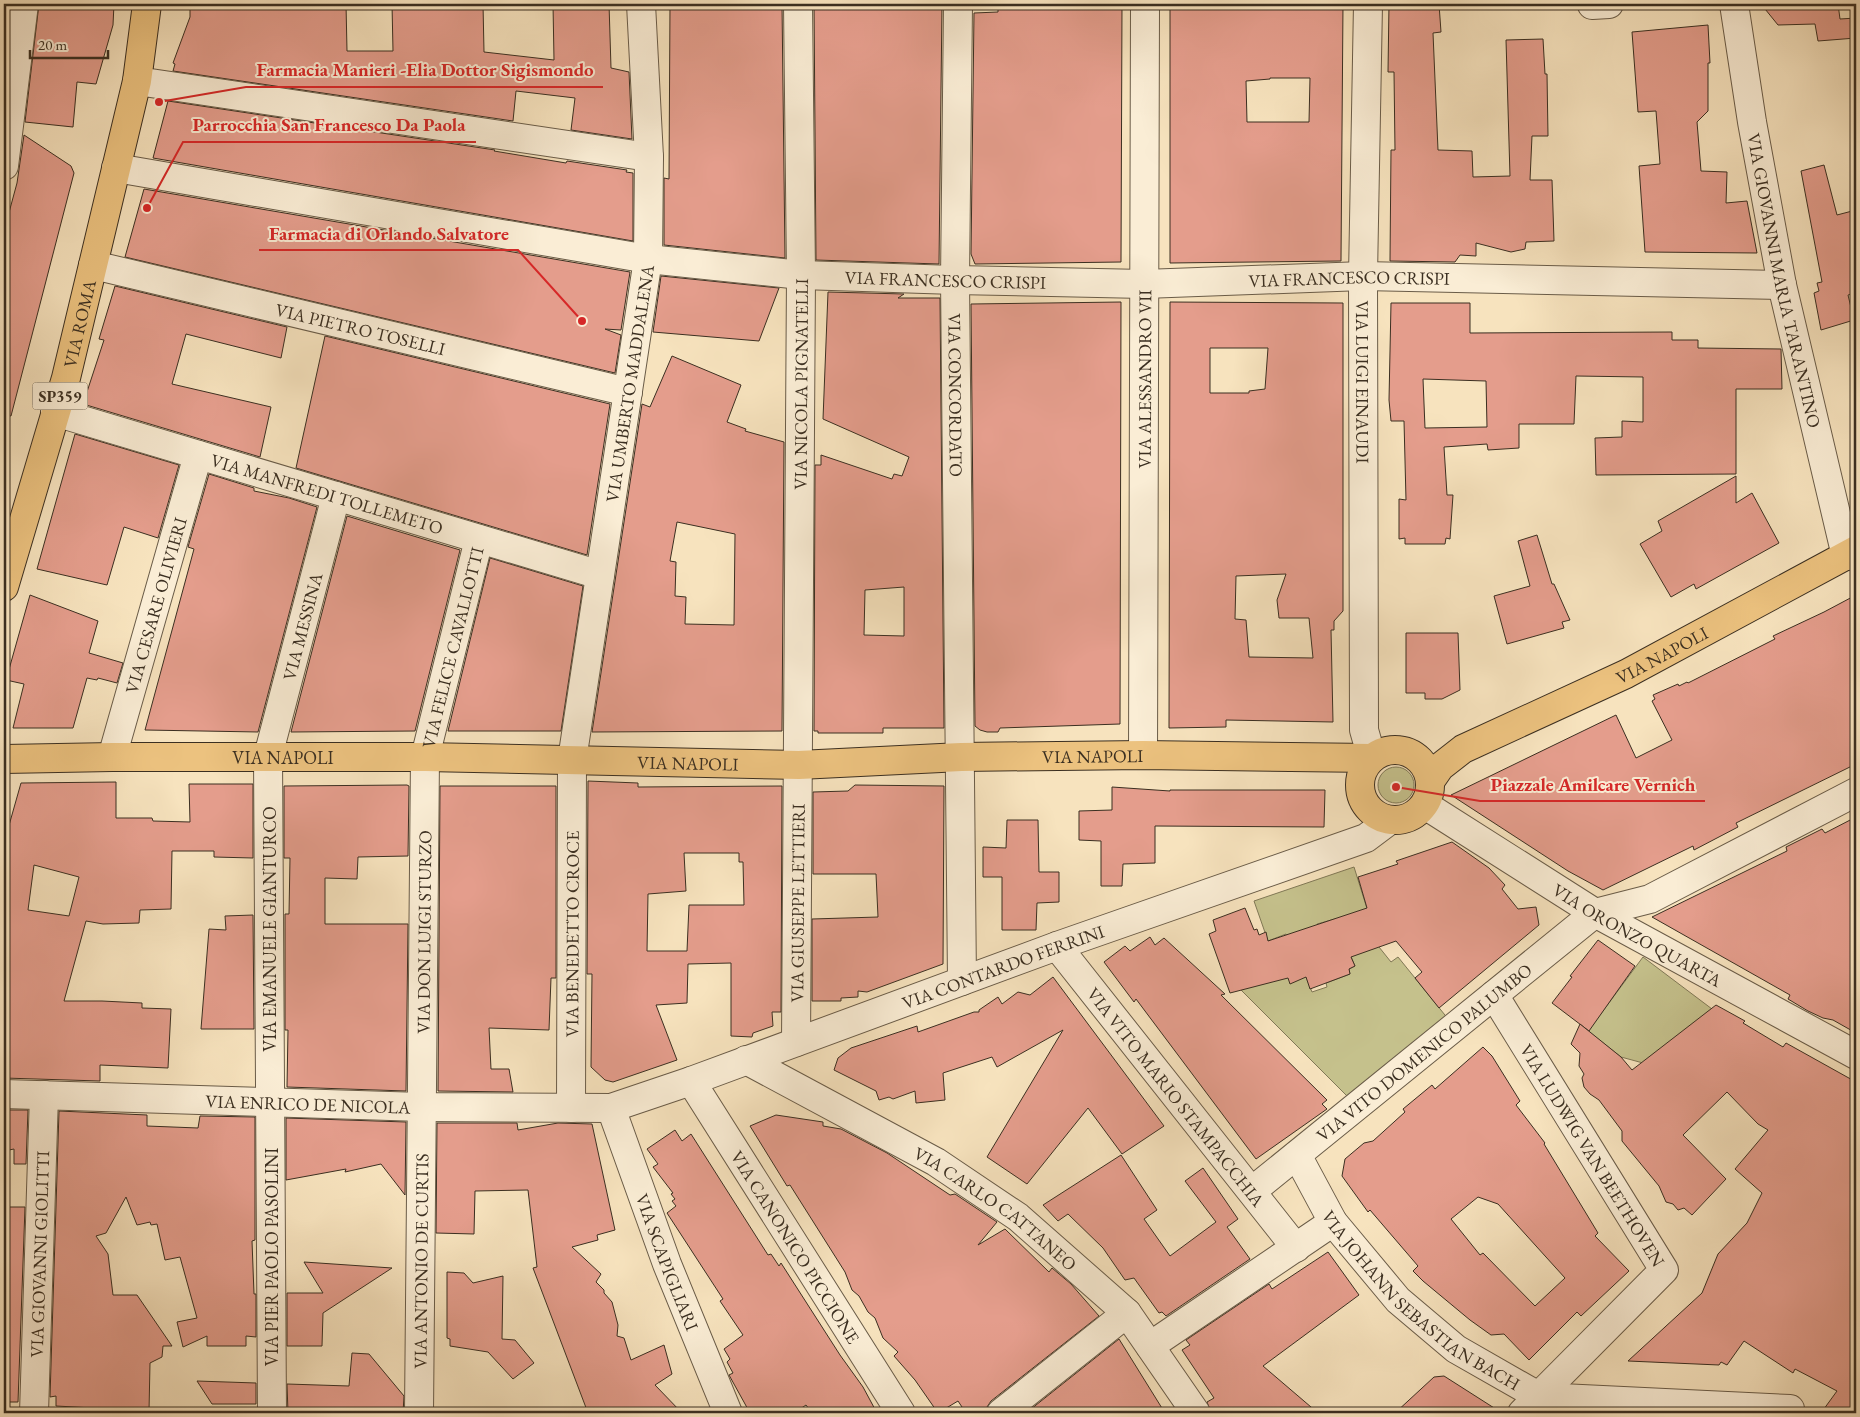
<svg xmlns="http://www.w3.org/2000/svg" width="1860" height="1417" viewBox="0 0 1860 1417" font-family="'EB Garamond',serif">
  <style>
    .green { fill: #c5c18c; stroke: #807856 }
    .building { fill: #e49d8c; stroke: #3b2f21; fill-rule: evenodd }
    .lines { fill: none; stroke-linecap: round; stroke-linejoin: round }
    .minor-casing { stroke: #6a5c48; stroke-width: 30 }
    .major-casing { stroke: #3b2f21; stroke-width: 30 }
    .minor { stroke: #faedd5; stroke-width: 28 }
    .major { stroke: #ecc27f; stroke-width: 28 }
    .labels { text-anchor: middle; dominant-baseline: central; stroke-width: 4; stroke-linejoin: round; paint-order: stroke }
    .shield { fill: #faedd5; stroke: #746857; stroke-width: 1 }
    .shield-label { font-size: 16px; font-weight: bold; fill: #3b2f21 }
    .street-label { font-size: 18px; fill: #3b2f21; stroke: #faedd5 }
    .leader { fill: none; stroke: #d62828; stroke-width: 2 }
    .callout-dot { fill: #d62828; stroke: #faedd5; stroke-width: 2 }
    .callout-label { font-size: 19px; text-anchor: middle; font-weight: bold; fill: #d62828; stroke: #faedd5; stroke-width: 4; stroke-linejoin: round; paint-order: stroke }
  </style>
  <rect width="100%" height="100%" fill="#f7e3be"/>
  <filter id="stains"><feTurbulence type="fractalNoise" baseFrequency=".004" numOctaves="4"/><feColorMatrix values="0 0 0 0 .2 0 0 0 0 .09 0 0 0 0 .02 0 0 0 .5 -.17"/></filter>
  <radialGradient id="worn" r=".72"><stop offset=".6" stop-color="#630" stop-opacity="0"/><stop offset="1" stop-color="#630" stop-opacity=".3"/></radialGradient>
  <!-- green -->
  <g class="green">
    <circle cx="1396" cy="785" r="18"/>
    <polygon points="1354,867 1379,947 1391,962 1398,957 1449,1020 1352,1101 1241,990 1286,972 1306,977 1312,992 1327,987 1326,983 1350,974 1349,969 1355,966 1335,919 1317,924 1318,928 1289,940 1286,934 1268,941 1254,901"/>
    <polygon points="1643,957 1712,1009 1643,1063 1621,1057 1588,1031"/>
  </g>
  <!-- building -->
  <g class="building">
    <polygon points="39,4 114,4 113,25 96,84 77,82 73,127 25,122"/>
    <polygon points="190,4 346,4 347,51 393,51 392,4 483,4 484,52 554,60 553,4 609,4 611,68 629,72 632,139 571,130 575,98 516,91 513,121 173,71 175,64 173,63 190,17"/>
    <polygon points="670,4 782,4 785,258 664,245 664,178 669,179"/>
    <polygon points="814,4 942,4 939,264 816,260"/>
    <polygon points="998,4 1122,4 1121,262 975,264 971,254 974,13 998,12"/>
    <path d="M1170 4H1343L1341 261 1170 263ZM1270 78H1310L1309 122H1247L1246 81 1270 79Z"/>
    <polygon points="1389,4 1439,4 1441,32 1433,33 1438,150 1472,151 1473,177 1510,176 1506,40 1543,39 1545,74 1547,74 1548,136 1532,136 1530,180 1552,180 1554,241 1526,242 1525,249 1511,252 1476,243 1476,256 1460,255 1455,262 1390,261 1391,150 1395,150 1394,72 1388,72"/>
    <polygon points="1761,4 1838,4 1840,19 1856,18 1856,38 1818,41 1815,24 1778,25"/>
    <polygon points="1708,25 1710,63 1708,63 1708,111 1697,122 1701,171 1727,172 1726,203 1747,201 1757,253 1645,252 1639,166 1660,164 1656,111 1638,112 1632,32"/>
    <polygon points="168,101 495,150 494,151 566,163 567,161 627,170 626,172 633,173 633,241 153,158"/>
    <polygon points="24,135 71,166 74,173 11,416 4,415 4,231 17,183"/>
    <polygon points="1824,165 1837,215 1856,210 1856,293 1848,295 1854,320 1821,330 1814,293 1819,291 1817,283 1822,282 1801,171"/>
    <polygon points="144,189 630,272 621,330 605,329 621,335 615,373 125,257"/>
    <polygon points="661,276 779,288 759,341 653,332"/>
    <polygon points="115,286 287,327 281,358 186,334 172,384 271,407 260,457 83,404 104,340 99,339"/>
    <path d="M828 292 904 294 898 298H940L944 728H883V733H818V731H814L815 465H821V455L892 479 894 474 902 476 909 457 823 419ZM904 587V636L864 635 865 590Z"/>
    <polygon points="1121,302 1120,724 1000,728 998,732 987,732 980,730 975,726 971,304"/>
    <path d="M1170 302 1343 303V611L1334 621V630H1331L1333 722 1226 720V727L1169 728ZM1210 348H1268L1265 389 1249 391V393H1210ZM1286 574 1277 600 1279 618H1309L1313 658 1249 657 1246 620 1235 619 1236 576Z"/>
    <path d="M1391 303H1470V333L1672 332V340H1698V348L1781 349 1782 389H1736V474L1596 475 1595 438 1622 437V421L1643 422V377L1576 376 1574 424H1519V448L1488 450 1487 444 1444 447 1447 495H1453L1450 539 1446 538 1445 544H1405V538L1399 539V499L1406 500 1404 421H1391L1389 400ZM1423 379 1486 381 1487 427 1425 428Z"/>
    <polygon points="325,336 610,404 587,555 296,468"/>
    <path d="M672 356 741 385 727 422 746 429 745 431 784 442 782 731 592 732 642 404 650 407ZM677 522 735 534 734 625 685 624 686 597 675 596 676 562 670 561Z"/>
    <polygon points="75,434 179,465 158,538 124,527 107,585 37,569"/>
    <polygon points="209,474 254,488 254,491 289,498 317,507 258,732 145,730 194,549 188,547"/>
    <polygon points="1736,476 1736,503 1752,493 1779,543 1696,589 1694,584 1671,597 1640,544 1662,531 1658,521"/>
    <polygon points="347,516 460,550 415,731 291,732"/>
    <polygon points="1537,535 1552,584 1554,584 1570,620 1562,622 1564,628 1507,644 1494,596 1530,586 1518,541"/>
    <polygon points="490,558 583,586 561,731 448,731"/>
    <polygon points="30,595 98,621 89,653 123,663 117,683 98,678 97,680 87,678 73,728 13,728 24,684 6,680"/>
    <polygon points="1856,595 1856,764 1736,823 1738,827 1694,850 1693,846 1603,890 1568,871 1451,795 1616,715 1636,758 1672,740 1652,701 1655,699 1653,695 1678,684 1679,686 1687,682 1688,683 1775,639 1773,636 1824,612"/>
    <polygon points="1406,633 1458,633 1460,690 1442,699 1425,699 1425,693 1406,693"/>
    <path d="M588 781 638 783V787L782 786 781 1012H772L773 1026 753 1033 752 1037 731 1036V963L688 964 687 1003 656 1005 677 1060 613 1082 605 1080 591 1067 592 974H587ZM684 853H739V862H743L744 905H689L687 951H647L648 894 686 891Z"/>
    <path d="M116 782V818H152L153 821 190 822 189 784H253V858L214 857V851H172L171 909 140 910 139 923 103 924 86 921 64 1001H102L142 1003V1008L171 1009 168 1068 100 1065V1081L4 1078V843L21 783ZM34 865 79 877 69 916 28 910Z"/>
    <polygon points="407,785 409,786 408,856 358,857 357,879 325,878 325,924 408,924 406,1091 287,1087 288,1030 285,1030 285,914 289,914 290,858 284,858 284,786"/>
    <polygon points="855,785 944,786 943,964 867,992 858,991 858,997 841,998 841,1001 812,1001 812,919 878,917 876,874 813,874 813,792 848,791"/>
    <polygon points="440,786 556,786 556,978 551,978 549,1030 489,1028 491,1069 509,1069 513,1092 438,1091"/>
    <polygon points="1112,787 1170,791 1170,790 1325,790 1324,827 1155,826 1155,863 1123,864 1122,886 1101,886 1101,841 1079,840 1079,811 1112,810"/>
    <polygon points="1856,817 1856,1033 1833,1020 1823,1018 1808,1011 1788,999 1790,995 1652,917 1787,851 1786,847 1822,829 1825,833"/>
    <polygon points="1007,820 1038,820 1039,872 1059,872 1059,902 1037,903 1036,930 1002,930 1002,877 983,877 983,847 1006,848"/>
    <polygon points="1452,842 1489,868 1505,885 1502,889 1518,909 1536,907 1539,925 1439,1008 1415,978 1422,972 1396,941 1351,957 1355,966 1349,969 1350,974 1310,989 1306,977 1290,984 1288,978 1230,993 1209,934 1216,931 1213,920 1245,908 1254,930 1257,929 1259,935 1266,932 1268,941 1367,908 1358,877 1398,864 1396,861"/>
    <polygon points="253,915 254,1029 201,1029 209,929 226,930 225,916"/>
    <polygon points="1150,937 1155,945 1164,938 1225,994 1221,995 1327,1100 1322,1104 1327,1109 1256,1159 1136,999 1134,1002 1104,962 1125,946 1130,951"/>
    <polygon points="1598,940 1635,966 1589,1031 1552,1003 1572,977 1570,976"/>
    <polygon points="1053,977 1164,1126 1122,1154 1088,1108 1027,1184 987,1157 1063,1030 997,1067 992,1057 943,1073 945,1100 916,1103 915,1091 893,1099 889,1097 879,1100 876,1091 834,1070 838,1058 851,1048 917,1026 918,1032 974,1012 979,1012 979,1010 998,997 1002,1004 1018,992 1030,995"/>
    <polygon points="1716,1005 1745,1021 1743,1023 1783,1047 1786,1043 1856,1082 1856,1413 1821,1413 1837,1391 1795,1369 1793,1373 1744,1341 1727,1365 1721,1362 1719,1365 1628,1361 1702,1293 1718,1254 1747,1223 1762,1193 1735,1169 1768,1130 1758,1124 1727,1092 1683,1135 1726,1179 1692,1215 1684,1208 1678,1210 1673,1204 1666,1202 1659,1186 1622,1141 1622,1131 1599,1100 1590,1094 1584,1087 1582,1078 1584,1074 1579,1066 1580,1053 1571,1044 1580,1024 1621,1057 1632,1070"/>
    <path d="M1483 1047 1492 1056 1520 1101 1516 1105 1545 1143 1544 1144 1598 1233 1595 1236 1629 1271 1581 1316 1577 1312 1529 1360 1504 1334 1491 1335 1470 1320 1423 1281 1413 1271 1418 1266 1370 1210 1368 1212 1342 1176 1345 1159 1364 1143 1373 1141 1405 1112 1403 1109 1432 1085 1435 1089ZM1478 1197 1498 1204 1565 1278 1535 1306 1483 1253 1480 1255 1451 1219Z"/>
    <polygon points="4,1110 28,1110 26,1164 14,1164 14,1149 4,1151"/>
    <polygon points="59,1111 147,1115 147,1126 198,1128 200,1116 255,1117 255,1240 252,1241 254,1294 256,1294 256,1337 246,1336 246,1346 207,1346 207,1336 183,1347 177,1322 197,1318 180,1257 165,1260 157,1224 151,1225 150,1222 137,1225 126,1197 106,1233 96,1236 108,1254 113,1295 137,1295 172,1346 163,1346 162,1357 150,1363 149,1411 56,1406 56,1396 50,1397"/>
    <polygon points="776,1115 823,1122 823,1126 841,1129 887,1153 950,1195 955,1194 997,1222 978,1245 1005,1229 1049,1272 1052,1268 1071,1284 1099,1316 991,1401 987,1407 986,1413 966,1413 958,1401 938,1413 915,1380 894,1356 898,1352 883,1338 875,1318 868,1312 859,1296 852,1290 845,1272 790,1185 787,1186 750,1126"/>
    <polygon points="286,1118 406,1122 405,1195 381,1164 345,1172 346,1169 286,1180"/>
    <polygon points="437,1123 517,1123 518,1130 558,1123 592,1124 615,1230 597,1235 598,1240 572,1247 601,1274 596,1282 604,1290 604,1293 612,1302 618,1325 617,1336 624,1338 631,1360 664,1345 672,1374 655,1385 682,1413 588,1413 533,1268 537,1267 528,1190 475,1191 474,1234 436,1233"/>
    <polygon points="675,1130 682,1141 691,1134 768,1255 771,1254 779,1266 781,1263 840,1355 863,1387 877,1413 812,1413 806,1405 794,1413 750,1413 729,1375 733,1373 727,1362 730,1359 724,1349 743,1335 720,1301 723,1299 667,1213 676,1206 672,1201 675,1199 671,1194 673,1193 653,1167 658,1164 647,1149"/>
    <polygon points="1121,1155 1157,1210 1144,1219 1170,1256 1216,1222 1185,1181 1203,1168 1238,1219 1227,1227 1250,1259 1166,1316 1162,1312 1159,1313 1134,1278 1125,1280 1103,1248 1068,1214 1058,1221 1043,1205"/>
    <polygon points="4,1207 25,1207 18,1402 4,1402"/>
    <polygon points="1328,1252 1359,1295 1263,1366 1318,1413 1211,1413 1207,1402 1214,1398 1182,1350 1190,1345 1186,1340 1269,1284 1272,1289"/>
    <polygon points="304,1262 392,1268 323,1313 322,1346 287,1346 287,1293 323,1293"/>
    <polygon points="447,1272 464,1273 473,1283 503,1276 502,1339 515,1340 534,1363 513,1379 488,1352 450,1346 450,1339 447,1338"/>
    <polygon points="1119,1339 1165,1413 1026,1413"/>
    <polygon points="352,1353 369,1354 404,1396 403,1413 288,1413 287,1384 349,1386"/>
    <polygon points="1444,1376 1502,1413 1395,1413 1434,1377"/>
    <polygon points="197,1381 256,1383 256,1404 212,1404"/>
  </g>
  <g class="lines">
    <!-- minor casing -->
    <g class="minor-casing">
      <g id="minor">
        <path id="s1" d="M958 4 955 280 962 981"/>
        <path id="s2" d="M1368 4 1363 276 1364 730 1372 758"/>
        <polyline points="1592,4 1592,5 1609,4"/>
        <path id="s3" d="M1734 4 1752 122 1782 285 1846 556"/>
        <polyline points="137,81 649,157"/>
        <polyline points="4,166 24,4"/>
        <path id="s4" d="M116 168 648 259 801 275 955 280 1144 284 1363 276 1782 285"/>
        <path id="s5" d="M93 265 628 392"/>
        <path id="s6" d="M55 412 600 575"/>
        <path id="s7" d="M1143 755 1145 4"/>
        <path id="s8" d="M112 757 198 455"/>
        <path id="s9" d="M1425 805 1595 913 1856 1055"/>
        <path id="s10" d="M1057 946 1296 1248"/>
        <path id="s11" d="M1494 995 1664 1270 1522 1413"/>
        <path id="s12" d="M796 1042 801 275 798 4"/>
        <path id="s13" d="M746 1060 936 1162 1018 1217 1127 1313 1196 1413"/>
        <path id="s14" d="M691 1081 901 1413"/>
        <path id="s15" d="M4 1094 422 1107 611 1108 691 1081 1057 946 1366 838 1390 820"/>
        <path id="s16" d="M571 1108 572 760 648 259 649 157 641 4"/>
        <path id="s17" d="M611 1108 667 1264 728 1413"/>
        <path id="s18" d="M1297 1155 1333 1222 1398 1300 1456 1349 1540 1397 1790 1409"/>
        <path id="s19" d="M1252 1191 1595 913 1650 899 1856 792"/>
        <polyline points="1150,1346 1333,1222"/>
        <path id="s20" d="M34 1413 44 1095"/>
        <path id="s21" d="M272 1413 268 756 336 496"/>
        <path id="s22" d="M419 1413 425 757 479 539"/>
        <polyline points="1001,1413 1127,1313"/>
      </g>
    </g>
    <!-- major casing -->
    <g class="major-casing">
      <g id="major">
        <path id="s23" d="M4 587 66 378 137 81 147 4"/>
        <circle cx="1395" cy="785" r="35"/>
        <path id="s24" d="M4 759 112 757H425L799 765 961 757 1143 755 1372 758"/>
        <path id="s25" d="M1431 780 1440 767 1463 749 1626 674 1856 550"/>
      </g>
    </g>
    <!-- minor -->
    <use href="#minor" class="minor"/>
    <!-- major -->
    <use href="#major" class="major"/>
  </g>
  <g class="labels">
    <!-- shield labels -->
    <rect class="shield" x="32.5" y="382.5" width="55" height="27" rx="4"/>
    <g class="shield-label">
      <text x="60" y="396">SP359</text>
    </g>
    <!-- street labels -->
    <g class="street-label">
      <text stroke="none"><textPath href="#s4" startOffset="838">VIA FRANCESCO CRISPI</textPath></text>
      <text stroke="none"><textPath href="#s4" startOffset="1242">VIA FRANCESCO CRISPI</textPath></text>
      <text stroke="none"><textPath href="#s3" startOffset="281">VIA GIOVANNI MARIA TARANTINO</textPath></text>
      <text stroke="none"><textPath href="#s23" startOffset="274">VIA ROMA</textPath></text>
      <text stroke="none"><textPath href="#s5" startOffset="275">VIA PIETRO TOSELLI</textPath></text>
      <text stroke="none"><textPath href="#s7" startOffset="376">VIA ALESSANDRO VII</textPath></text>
      <text stroke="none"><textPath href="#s2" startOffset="378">VIA LUIGI EINAUDI</textPath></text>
      <text stroke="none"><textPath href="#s16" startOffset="729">VIA UMBERTO MADDALENA</textPath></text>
      <text stroke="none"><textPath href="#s12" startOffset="658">VIA NICOLA PIGNATELLI</textPath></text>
      <text stroke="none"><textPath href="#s1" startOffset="391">VIA CONCORDATO</textPath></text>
      <text stroke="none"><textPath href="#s6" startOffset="284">VIA MANFREDI TOLLEMETO</textPath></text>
      <text stroke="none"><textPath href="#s8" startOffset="158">VIA CESARE OLIVIERI</textPath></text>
      <text stroke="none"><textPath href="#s21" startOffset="791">VIA MESSINA</textPath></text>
      <text stroke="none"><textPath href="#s22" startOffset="769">VIA FELICE CAVALLOTTI</textPath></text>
      <text stroke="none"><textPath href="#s25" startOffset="265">VIA NAPOLI</textPath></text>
      <text stroke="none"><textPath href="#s24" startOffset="1089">VIA NAPOLI</textPath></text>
      <text stroke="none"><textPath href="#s24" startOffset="279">VIA NAPOLI</textPath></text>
      <text stroke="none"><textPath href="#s24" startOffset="684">VIA NAPOLI</textPath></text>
      <text stroke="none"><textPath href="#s12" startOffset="139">VIA GIUSEPPE LETTIERI</textPath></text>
      <text transform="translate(269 929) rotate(-90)">VIA EMANUELE GIANTURCO</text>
      <text stroke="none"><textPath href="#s22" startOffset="481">VIA DON LUIGI STURZO</textPath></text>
      <text stroke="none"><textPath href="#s16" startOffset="174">VIA BENEDETTO CROCE</textPath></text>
      <text stroke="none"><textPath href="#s9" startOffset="249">VIA ORONZO QUARTA</textPath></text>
      <text stroke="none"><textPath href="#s15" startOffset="1024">VIA CONTARDO FERRINI</textPath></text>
      <text stroke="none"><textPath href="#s19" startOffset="221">VIA VITO DOMENICO PALUMBO</textPath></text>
      <text stroke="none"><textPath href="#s10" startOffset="192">VIA VITO MARIO STAMPACCHIA</textPath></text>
      <text stroke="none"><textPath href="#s15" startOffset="304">VIA ENRICO DE NICOLA</textPath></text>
      <text stroke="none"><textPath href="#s11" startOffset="188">VIA LUDWIG VAN BEETHOVEN</textPath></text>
      <text stroke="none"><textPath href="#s13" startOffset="291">VIA CARLO CATTANEO</textPath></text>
      <text stroke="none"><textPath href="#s14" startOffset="196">VIA CANONICO PICCIONE</textPath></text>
      <text stroke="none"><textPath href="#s20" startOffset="159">VIA GIOVANNI GIOLITTI</textPath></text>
      <text transform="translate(271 1257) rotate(-90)">VIA PIER PAOLO PASOLINI</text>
      <text stroke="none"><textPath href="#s22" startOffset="152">VIA ANTONIO DE CURTIS</textPath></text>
      <text stroke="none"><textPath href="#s17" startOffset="164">VIA SCAPIGLIARI</textPath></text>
      <text stroke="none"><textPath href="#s18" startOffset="195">VIA JOHANN SEBASTIAN BACH</textPath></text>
    </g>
  </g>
  <!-- callouts -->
  <path class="leader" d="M159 102L246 87H603M147 208L183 142H476M582 321L518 250H259M1396 787L1480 801H1705"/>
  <g class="callout-dot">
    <circle cx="159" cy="102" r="5"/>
    <circle cx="147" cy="208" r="5"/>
    <circle cx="582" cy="321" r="5"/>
    <circle cx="1396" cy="787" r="5"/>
  </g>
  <g class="callout-label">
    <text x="425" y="76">Farmacia Manieri -Elia Dottor Sigismondo</text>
    <text x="329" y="131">Parrocchia San Francesco Da Paola</text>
    <text x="389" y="240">Farmacia di Orlando Salvatore</text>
    <text x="1593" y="791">Piazzale Amilcare Vernich</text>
  </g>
  <!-- margin -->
  <rect width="1860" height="1417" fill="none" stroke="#f7e3be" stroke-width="20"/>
  <rect x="5" y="5" width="1850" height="1407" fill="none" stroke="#3b2f21" stroke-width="2.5"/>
  <rect x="10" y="10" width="1840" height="1397" fill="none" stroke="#3b2f21"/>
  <!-- scale -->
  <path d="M30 50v8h78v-8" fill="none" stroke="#3b2f21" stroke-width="2.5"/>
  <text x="38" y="50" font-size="15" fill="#3b2f21" stroke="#faedd5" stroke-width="4" paint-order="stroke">20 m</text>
  <rect width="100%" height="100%" filter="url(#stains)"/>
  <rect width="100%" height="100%" fill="url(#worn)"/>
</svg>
